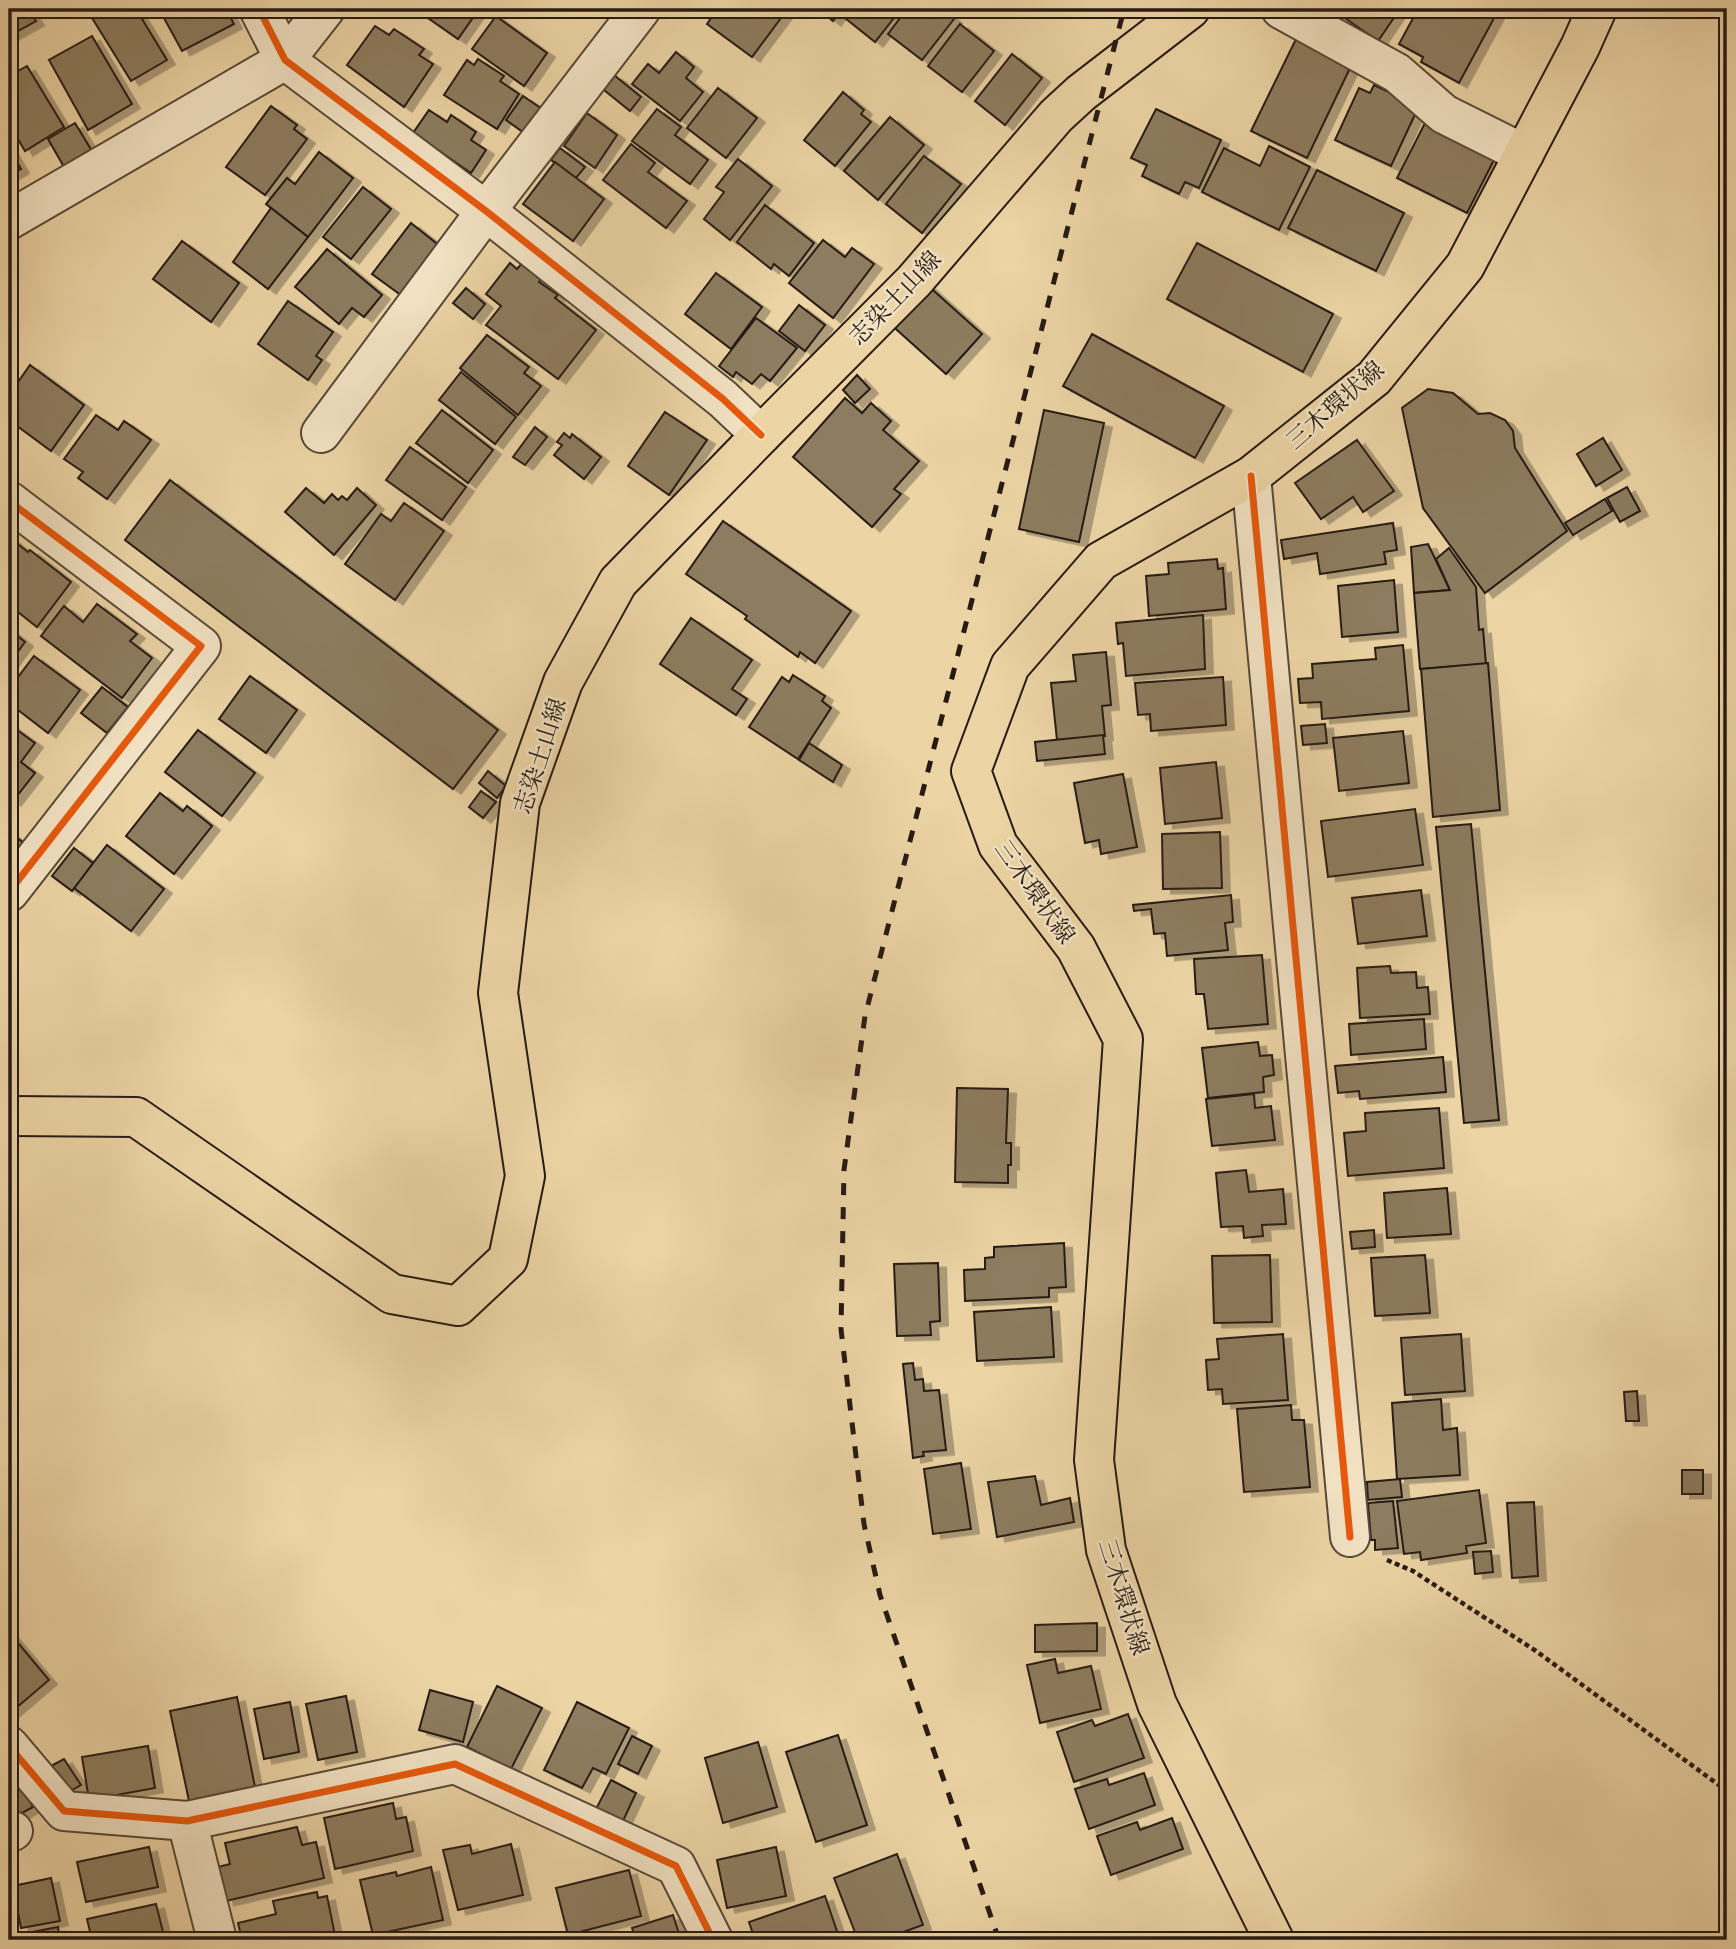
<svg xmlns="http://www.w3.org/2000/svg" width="1736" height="1949" viewBox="0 0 1736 1949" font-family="'IM FELL Great Primer','Noto Serif JP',serif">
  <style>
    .building { fill: #8d7b5f; stroke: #271a13; stroke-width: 2; filter: url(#shadow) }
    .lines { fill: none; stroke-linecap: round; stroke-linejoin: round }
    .minor-casing { stroke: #584838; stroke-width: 42 }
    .major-casing { stroke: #271a13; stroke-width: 42 }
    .path { stroke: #271a13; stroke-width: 4.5; stroke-dasharray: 5 3.5; stroke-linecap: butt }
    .minor { stroke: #f3e3c4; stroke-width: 38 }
    .major { stroke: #ecd4a5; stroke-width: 38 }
    .rail { stroke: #271a13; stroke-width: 5; stroke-dasharray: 12 12; stroke-linecap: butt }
    .cycleway-casing { stroke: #f3e3c4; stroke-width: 11 }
    .cycleway { stroke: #e8590c; stroke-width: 7 }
    .labels { text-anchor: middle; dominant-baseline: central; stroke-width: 5; stroke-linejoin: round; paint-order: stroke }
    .street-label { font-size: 24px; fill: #271a13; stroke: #f3e3c4 }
  </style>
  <defs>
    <filter id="shadow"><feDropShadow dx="8" dy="4.5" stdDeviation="0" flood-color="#0004"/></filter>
  </defs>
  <rect width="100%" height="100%" fill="#ecd4a5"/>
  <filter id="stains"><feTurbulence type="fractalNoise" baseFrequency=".00286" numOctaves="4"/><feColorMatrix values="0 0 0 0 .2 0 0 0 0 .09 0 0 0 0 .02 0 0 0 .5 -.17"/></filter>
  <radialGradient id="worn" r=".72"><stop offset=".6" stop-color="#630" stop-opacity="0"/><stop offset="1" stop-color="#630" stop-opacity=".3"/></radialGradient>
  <!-- building -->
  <g class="building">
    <polygon points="9,9 29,9 36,21 9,36"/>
    <polygon points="96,9 136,9 167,60 131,81 89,13"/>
    <polygon points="159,9 226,9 234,24 182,51"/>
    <polygon points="415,9 479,9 458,39"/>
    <polygon points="699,9 777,9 784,14 752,57 707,24 711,18"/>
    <polygon points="818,9 842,9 833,21"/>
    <polygon points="852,9 901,9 875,42 845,18"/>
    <polygon points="907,9 942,9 954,19 922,60 888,34"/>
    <polygon points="1343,9 1400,9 1378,41 1339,14"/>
    <polygon points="1418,9 1499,9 1459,83 1421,62 1423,57 1399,44"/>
    <polygon points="496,16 547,53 524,86 472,49"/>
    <polygon points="960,24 994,51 962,92 928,66"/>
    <polygon points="375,26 389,35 394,29 424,49 419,55 433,64 404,107 347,65"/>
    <polygon points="92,36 132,104 88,130 49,60"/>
    <polygon points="1296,39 1351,66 1307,158 1251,131"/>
    <polygon points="676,52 694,67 686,78 703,92 680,121 632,84 648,64 659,73"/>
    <polygon points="1012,54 1042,78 1005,125 975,101"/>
    <polygon points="478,59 504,76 500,81 519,94 497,129 444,95 467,60 474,65"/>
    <polygon points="27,66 64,127 25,151 9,124 9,76"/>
    <polygon points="614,75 641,97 630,111 604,90"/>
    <polygon points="1374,85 1419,106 1391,166 1335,140 1359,88 1370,93"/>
    <polygon points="718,88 757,118 726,158 687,128"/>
    <polygon points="843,92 864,110 861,114 871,122 835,166 804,140"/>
    <polygon points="523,96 545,111 527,135 506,120"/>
    <polygon points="271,106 297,125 294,129 307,139 265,195 226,167"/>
    <polygon points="657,109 681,127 675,135 708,160 690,184 632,141"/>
    <polygon points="1156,109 1221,140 1199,188 1185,182 1179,194 1142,176 1147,165 1131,158"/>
    <polygon points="429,110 447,122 451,115 476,132 471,140 486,150 471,173 413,133"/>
    <polygon points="587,113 617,135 595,168 564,146"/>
    <polygon points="890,117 924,145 878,200 844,171"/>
    <polygon points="1427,119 1497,154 1467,213 1397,178"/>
    <polygon points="75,123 92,151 64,167 48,139"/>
    <polygon points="631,144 655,163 648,172 687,201 666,228 603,180"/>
    <polygon points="1269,146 1310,167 1279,230 1202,192 1224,148 1260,166"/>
    <polygon points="9,148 21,169 9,176"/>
    <polygon points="560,148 585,167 576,178 551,160"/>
    <polygon points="319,152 353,178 308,237 266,204 287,178 295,184"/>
    <polygon points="924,156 961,184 922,233 886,204"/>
    <polygon points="738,159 772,186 730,240 704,219 724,192 716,187"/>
    <polygon points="555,162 604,199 573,241 523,204"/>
    <polygon points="1317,170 1404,213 1376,271 1288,228"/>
    <polygon points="363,187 391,209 351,259 323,237"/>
    <polygon points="765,205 814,243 789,276 774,264 771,269 737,242"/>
    <polygon points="271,208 308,237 268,289 233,262"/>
    <polygon points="411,223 441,247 402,296 372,274"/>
    <polygon points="823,240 845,257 852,248 874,264 833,318 789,283"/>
    <polygon points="182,241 239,283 211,322 153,279"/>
    <polygon points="1197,243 1333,314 1303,372 1167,299"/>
    <polygon points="327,249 382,295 364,317 352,308 339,324 295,287"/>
    <polygon points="523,262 543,277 539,282 558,295 555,298 596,330 558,379 486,325 501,306 486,294 510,263 517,269"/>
    <polygon points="716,273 762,307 731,349 685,314"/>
    <polygon points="924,282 982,334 946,374 888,322"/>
    <polygon points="466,288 485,304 473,319 453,303"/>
    <polygon points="288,301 333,332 316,356 322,360 308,380 258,344"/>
    <polygon points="799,305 825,325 805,351 779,331"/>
    <polygon points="756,318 797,348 770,381 761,374 752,384 736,372 733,377 719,366"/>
    <polygon points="1092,334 1224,406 1195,458 1063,386"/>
    <polygon points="487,335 529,367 524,373 541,386 518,415 460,368"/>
    <polygon points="30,365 84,405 51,451 9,420 9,395"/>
    <polygon points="461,372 516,417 495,444 439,400"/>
    <polygon points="857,375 870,389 855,403 843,390"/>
    <polygon points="1428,389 1453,393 1478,414 1490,413 1505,420 1513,431 1515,448 1567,531 1485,593 1423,508 1402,408"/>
    <polygon points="845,398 862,413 871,403 891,421 883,430 919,461 894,489 901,494 872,527 793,457"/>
    <polygon points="442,410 493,450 468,483 416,443"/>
    <polygon points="1044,410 1104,423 1079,542 1019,529"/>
    <polygon points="665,412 707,440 669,495 628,466"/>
    <polygon points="96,415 118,430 124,421 151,440 107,499 78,478 83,472 64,459"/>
    <polygon points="535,427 547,437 525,465 513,457"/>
    <polygon points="564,433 570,438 572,434 601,457 584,479 554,455 562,445 557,442"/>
    <polygon points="1603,438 1622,470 1596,486 1577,454"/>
    <polygon points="1357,440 1394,491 1363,512 1353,497 1321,519 1295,483"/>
    <polygon points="410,447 466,487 442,520 386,480"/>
    <polygon points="170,480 498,730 453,789 125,540"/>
    <polygon points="1627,487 1640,511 1620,522 1607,498"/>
    <polygon points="306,488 324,503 332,494 338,500 342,496 347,500 357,488 376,505 334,555 285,512"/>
    <polygon points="1605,499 1612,511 1573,535 1565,523"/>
    <polygon points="404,503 444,531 395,600 345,564 381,514 391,521"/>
    <polygon points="723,521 851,611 815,663 800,652 798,657 745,619 747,616 686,574"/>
    <polygon points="1393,523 1397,550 1384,552 1386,564 1320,574 1317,553 1284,559 1281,540"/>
    <polygon points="10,538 28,552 30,550 71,582 37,627 9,605"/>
    <polygon points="1428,544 1450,590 1414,593 1411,547"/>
    <polygon points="1449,548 1476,587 1479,630 1483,629 1486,664 1420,669 1414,593 1450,590 1436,559"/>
    <polygon points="1217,559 1218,569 1223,568 1226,609 1149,616 1146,576 1169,574 1168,563"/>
    <polygon points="1394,580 1398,632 1342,637 1338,586"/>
    <polygon points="97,604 137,634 130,641 152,658 122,698 41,636 64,606 83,622"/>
    <polygon points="1203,615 1205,669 1126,676 1123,643 1118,644 1116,623"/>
    <polygon points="691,618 752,660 732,689 747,699 736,715 660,664"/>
    <polygon points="9,629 25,642 9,664"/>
    <polygon points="1403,645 1409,711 1322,719 1321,702 1300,703 1298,679 1313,678 1312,664 1376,659 1375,648"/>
    <polygon points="1106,652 1111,705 1102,706 1105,736 1057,740 1051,683 1076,681 1073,655"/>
    <polygon points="34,656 80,690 48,733 9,703 9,689"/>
    <polygon points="1488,663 1500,810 1433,817 1421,669"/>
    <polygon points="793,675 825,696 822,701 831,708 798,759 749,727 782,677 789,682"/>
    <polygon points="250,676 297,710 266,753 219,719"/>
    <polygon points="1223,677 1226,725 1151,731 1150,714 1138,715 1135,683"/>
    <polygon points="102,687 128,707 107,733 81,713"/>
    <polygon points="9,724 35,743 21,762 35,773 13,801 9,798"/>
    <polygon points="1325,724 1327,743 1303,745 1301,726"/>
    <polygon points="198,730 255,773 222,816 165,772"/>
    <polygon points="1403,731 1409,783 1339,791 1333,738"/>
    <polygon points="1103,735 1105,754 1037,761 1035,742"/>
    <polygon points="809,743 842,765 833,782 799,760"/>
    <polygon points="1216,762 1222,818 1165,824 1160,768"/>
    <polygon points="488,771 506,786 497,798 479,783"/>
    <polygon points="1123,774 1137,847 1101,854 1099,840 1085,843 1074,783"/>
    <polygon points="481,791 496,802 483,818 469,807"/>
    <polygon points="160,793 183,811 187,806 212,826 174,874 126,836"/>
    <polygon points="1415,809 1423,865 1328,877 1321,821"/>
    <polygon points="1471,824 1499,1120 1464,1123 1436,827"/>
    <polygon points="9,832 24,843 14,855 9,853"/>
    <polygon points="1220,832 1222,888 1163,889 1162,834"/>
    <polygon points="107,845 164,889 131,931 74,888"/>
    <polygon points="74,848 93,863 72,891 52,876"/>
    <polygon points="1421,890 1427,936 1358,944 1352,898"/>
    <polygon points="1231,895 1233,922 1225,923 1228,950 1177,955 1167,956 1165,933 1154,934 1151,909 1134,911 1133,905"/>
    <polygon points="1262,955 1268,1024 1208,1029 1204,994 1196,994 1194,959"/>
    <polygon points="1390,966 1391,973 1416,972 1417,988 1428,987 1430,1014 1360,1018 1357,968"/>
    <polygon points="1424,1019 1426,1049 1351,1055 1349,1024"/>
    <polygon points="1258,1042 1260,1056 1272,1055 1274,1075 1263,1077 1264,1092 1208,1098 1202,1048"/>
    <polygon points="1443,1057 1446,1092 1360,1099 1359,1091 1338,1093 1335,1066"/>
    <polygon points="957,1088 1008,1089 1006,1143 1011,1143 1011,1165 1008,1165 1008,1183 955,1182"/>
    <polygon points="1254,1094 1255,1108 1271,1106 1275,1140 1212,1146 1206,1099"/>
    <polygon points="1439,1108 1444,1168 1348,1176 1344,1133 1366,1131 1365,1113"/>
    <polygon points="1246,1170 1249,1192 1283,1189 1286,1224 1262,1225 1263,1236 1244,1238 1243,1226 1221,1227 1216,1173"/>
    <polygon points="1447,1188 1451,1234 1387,1238 1384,1193"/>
    <polygon points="1374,1230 1375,1247 1352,1249 1350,1232"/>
    <polygon points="1064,1243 1066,1287 1049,1288 1049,1297 965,1301 964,1270 985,1269 985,1258 994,1257 994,1247"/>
    <polygon points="1270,1255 1272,1322 1214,1323 1212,1256"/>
    <polygon points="1425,1255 1430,1313 1375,1316 1371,1258"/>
    <polygon points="938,1263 940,1321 930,1322 931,1335 897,1336 894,1264"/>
    <polygon points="1051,1307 1054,1357 977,1361 974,1312"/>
    <polygon points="1283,1334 1288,1400 1223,1404 1222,1389 1208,1390 1206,1360 1219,1359 1217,1339"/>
    <polygon points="1461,1334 1465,1391 1405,1395 1401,1338"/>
    <polygon points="913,1363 915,1380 923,1379 924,1391 939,1390 946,1450 923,1452 924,1456 913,1458 903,1364"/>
    <polygon points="1637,1391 1639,1421 1626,1421 1624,1392"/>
    <polygon points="1441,1399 1443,1430 1457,1428 1460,1475 1397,1479 1392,1403"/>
    <polygon points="1291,1405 1292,1420 1304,1420 1310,1487 1244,1492 1237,1409"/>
    <polygon points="961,1463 971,1529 933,1534 924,1469"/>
    <rect x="1682" y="1470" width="21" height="24"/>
    <polygon points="1035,1476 1041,1505 1070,1498 1074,1522 997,1537 988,1482"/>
    <polygon points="1400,1479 1402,1497 1368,1500 1367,1482"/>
    <polygon points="1479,1490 1486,1543 1466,1546 1467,1553 1421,1560 1420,1552 1404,1554 1397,1501"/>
    <polygon points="1393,1501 1398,1548 1375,1550 1375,1540 1371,1540 1368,1503"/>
    <polygon points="1534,1502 1538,1576 1512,1578 1507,1503"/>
    <polygon points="1491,1551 1493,1572 1475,1574 1473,1552"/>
    <polygon points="1097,1623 1097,1651 1035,1652 1035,1625"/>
    <polygon points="9,1632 49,1680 9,1714"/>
    <polygon points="1055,1659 1058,1673 1091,1666 1101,1709 1040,1723 1027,1665"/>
    <polygon points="497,1686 542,1708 511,1769 467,1747"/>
    <polygon points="430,1690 473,1702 463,1742 419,1730"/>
    <polygon points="346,1696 357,1752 318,1760 306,1704"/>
    <polygon points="237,1697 255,1787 189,1801 170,1711"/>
    <polygon points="290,1702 299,1752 264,1759 254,1709"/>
    <polygon points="577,1702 629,1728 606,1774 593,1768 582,1788 544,1770"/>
    <polygon points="1128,1714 1144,1758 1074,1782 1057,1732 1092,1720 1095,1726"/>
    <polygon points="838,1735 867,1825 816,1842 786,1752"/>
    <polygon points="632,1736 652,1746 638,1774 618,1764"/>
    <polygon points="758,1742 777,1807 723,1823 705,1758"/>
    <polygon points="148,1746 155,1788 89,1800 82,1757"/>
    <polygon points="64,1759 81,1785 65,1794 49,1767"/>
    <polygon points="1144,1773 1155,1805 1089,1829 1075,1789 1107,1779 1109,1785"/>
    <polygon points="14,1774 33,1807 9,1820 9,1777"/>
    <polygon points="611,1780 636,1793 622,1823 596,1809"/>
    <polygon points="393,1803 396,1819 406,1817 413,1851 335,1869 324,1818"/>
    <polygon points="1172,1818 1183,1849 1111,1875 1097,1836 1137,1822 1140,1830"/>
    <polygon points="297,1827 302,1845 316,1842 324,1878 226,1901 218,1867 230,1864 225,1843"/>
    <polygon points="511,1844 523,1895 458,1910 443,1850 470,1845 472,1854"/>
    <polygon points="149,1847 158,1887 86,1902 77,1862"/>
    <polygon points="776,1847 786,1896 727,1908 717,1860"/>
    <polygon points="897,1854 923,1925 881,1940 858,1940 834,1878"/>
    <polygon points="431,1867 443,1920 373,1935 360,1880 396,1872 397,1876"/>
    <polygon points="629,1870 641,1916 568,1935 556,1888"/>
    <polygon points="51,1878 60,1921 21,1928 13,1886"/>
    <polygon points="317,1892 318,1898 327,1896 336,1940 242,1940 238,1923 276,1914 273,1901"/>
    <polygon points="825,1896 840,1940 755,1940 749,1922"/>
    <polygon points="156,1904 165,1940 92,1940 87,1919"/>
    <polygon points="673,1915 681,1940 636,1940 632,1928"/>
    <polygon points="58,1927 60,1940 29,1940 27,1933"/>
  </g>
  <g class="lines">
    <!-- minor casing -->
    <g class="minor-casing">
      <g id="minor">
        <polyline points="259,9 285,60 486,211 723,399 761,435"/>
        <polyline points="1281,9 1397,73 1444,114 1524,154"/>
        <polyline points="9,220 285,60 325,9"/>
        <polyline points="321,433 486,211 641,9"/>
        <polyline points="1251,476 1350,1537"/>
        <polyline points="9,501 201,646 9,892"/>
        <polyline points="9,1746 64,1811 187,1821 455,1764 676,1866 713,1940"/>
        <polyline points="187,1821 217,1940"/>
        <polyline points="9,1832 13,1831"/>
      </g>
    </g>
    <!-- major casing -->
    <g class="major-casing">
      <g id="major">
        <polyline points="9,1116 136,1117 392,1294 458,1306 508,1259 525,1176 498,993 520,803 563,682 618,582 761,435 914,281 1056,116 1081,93 1190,9"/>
        <polyline points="1274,1940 1157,1704 1106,1550 1094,1460 1123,1039 1076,948 998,845 971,771 1010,666 1101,561 1251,476 1374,378 1465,266 1580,47 1597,9"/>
      </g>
    </g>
    <!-- path -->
    <polyline class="path" points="1387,1560 1413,1571 1536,1651 1727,1791"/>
    <!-- minor -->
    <use href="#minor" class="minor"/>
    <!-- major -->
    <use href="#major" class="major"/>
    <!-- rail -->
    <polyline class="rail" points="999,1940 880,1595 864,1524 841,1329 844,1170 865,1016 1124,9"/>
    <!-- cycleway casing -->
    <g class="cycleway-casing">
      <g id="cycleway">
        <polyline points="259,9 285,60 486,211 723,399 761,435"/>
        <polyline points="1251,476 1350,1537"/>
        <polyline points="9,501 201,646 9,892"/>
        <polyline points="9,1746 64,1811 187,1821 455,1764 676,1866 713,1940"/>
      </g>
    </g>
    <!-- cycleway -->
    <use href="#cycleway" class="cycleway"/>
  </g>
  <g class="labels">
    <!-- street labels -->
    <g class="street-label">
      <text transform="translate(895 298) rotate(-46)">志染土山線</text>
      <text transform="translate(1335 405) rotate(-41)">三木環状線</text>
      <text transform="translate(540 756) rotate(-72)">志染土山線</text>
      <text transform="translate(1035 892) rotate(55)">三木環状線</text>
      <text transform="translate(1124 1597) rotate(73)">三木環状線</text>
    </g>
  </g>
  <!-- margin -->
  <rect width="1736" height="1949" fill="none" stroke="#ecd4a5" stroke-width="35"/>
  <rect x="10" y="10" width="1715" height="1928" fill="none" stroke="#271a13" stroke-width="3.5"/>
  <rect x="18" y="18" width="1701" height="1914" fill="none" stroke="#271a13" stroke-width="2"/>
  <rect width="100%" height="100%" filter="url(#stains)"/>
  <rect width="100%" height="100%" fill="url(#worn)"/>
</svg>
